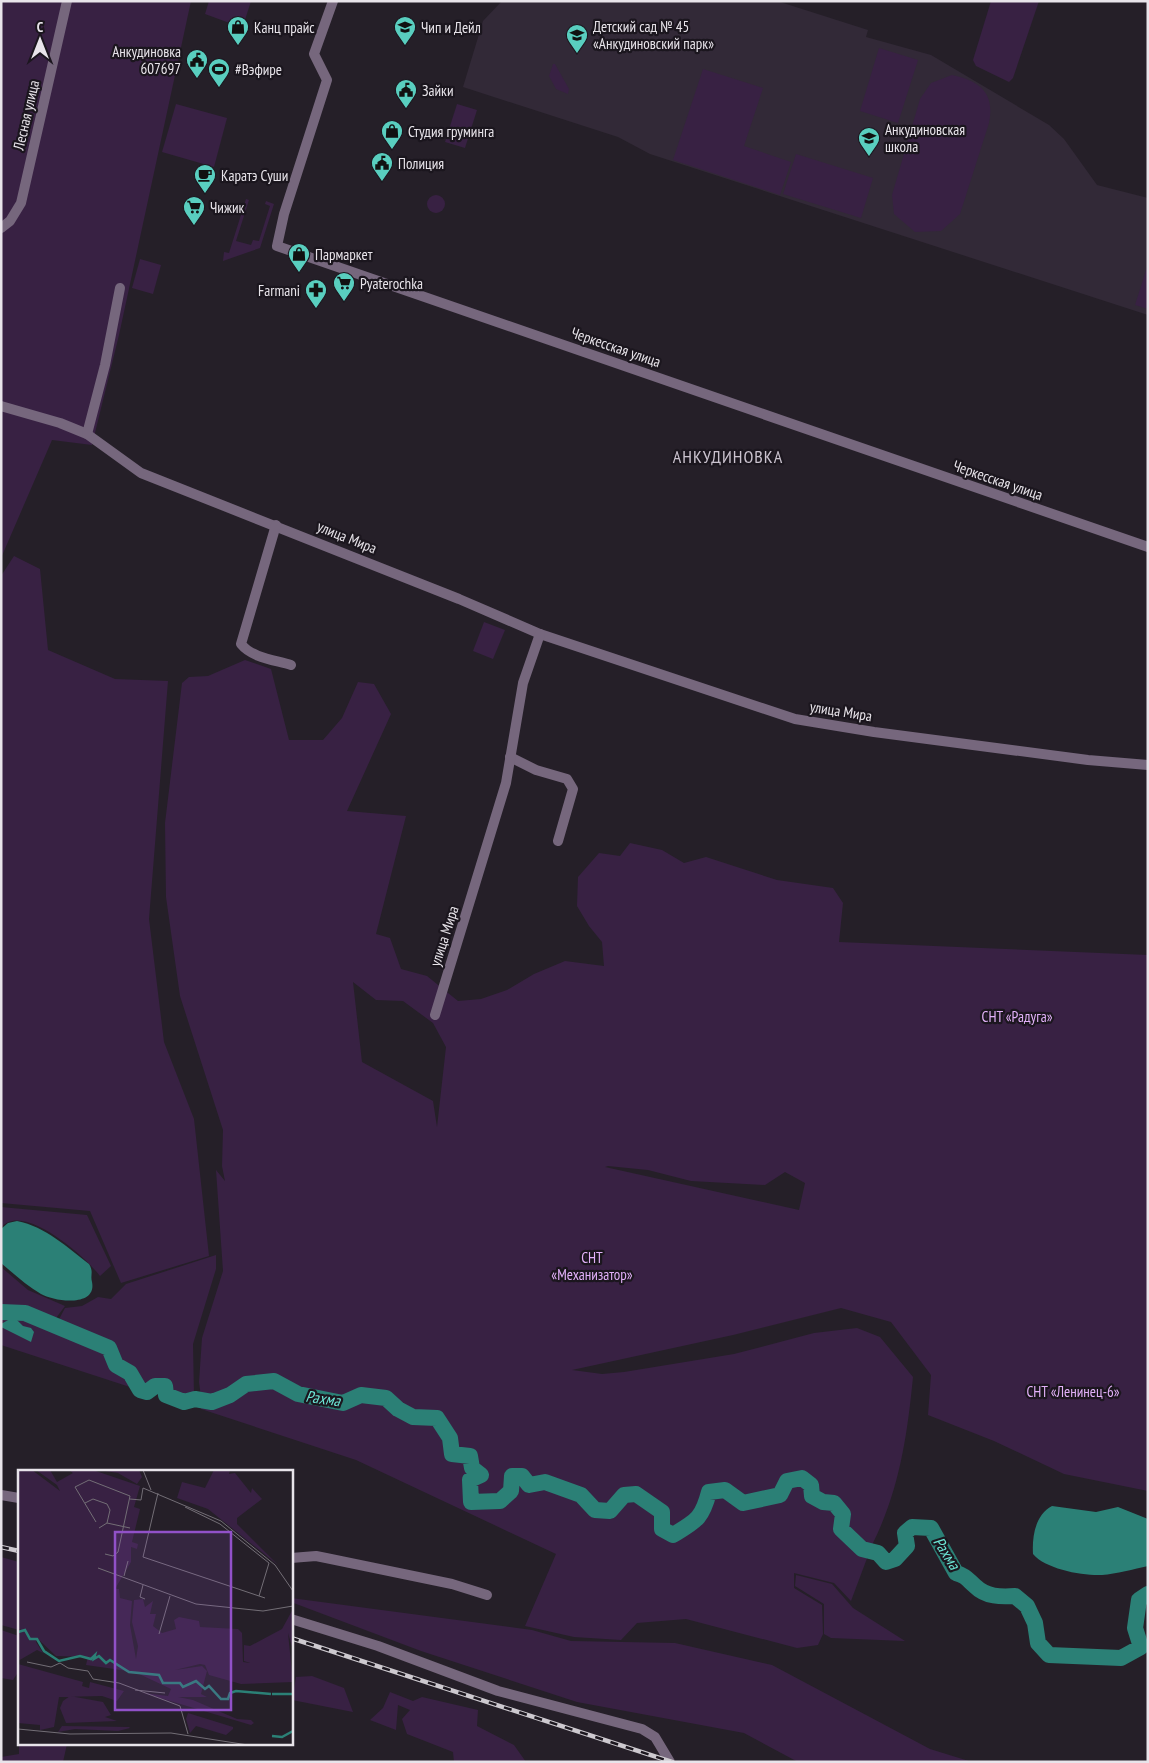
<svg xmlns="http://www.w3.org/2000/svg" width="1149" height="1763" viewBox="0 0 1149 1763" font-family="'PT Sans Narrow',sans-serif">
  <style>
    .built { fill: #322937 }
    .green { fill: #382143; fill-rule: evenodd }
    .water { fill: #2b8076 }
    .lines { fill: none; stroke-linecap: round; stroke-linejoin: round }
    .river { stroke: #2b8076; stroke-width: 16 }
    .street { stroke: #76677d; stroke-width: 10 }
    .rail-casing { stroke: #cdc9cf; stroke-width: 4.5 }
    .rail { stroke: #1b161e; stroke-width: 2.5; stroke-dasharray: 8; stroke-linecap: butt }
    .labels { text-anchor: middle; dominant-baseline: central; stroke-width: 4.5; stroke-linejoin: round; paint-order: stroke }
    .poi-label { font-size: 15px; fill: #e8e4ea; stroke: #1b161e; text-anchor: start }
    .street-label { font-size: 15px; fill: #e8e4ea; stroke: #1b161e }
    .park-label { font-size: 15px; fill: #e2b1f9; stroke: #1b161e }
    .water-label { font-size: 16px; font-style: italic; fill: #6ce5d5; stroke: #1b161e }
    .quarter-label { font-size: 18px; letter-spacing: 1px; fill: #cbc3cf; stroke: #1b161e }
    .inset-river { fill: none; stroke: #2b8076; stroke-width: 2.5 }
    .inset-road { fill: none; stroke: #736e76; stroke-width: 1 }
    .view { fill: #9151c8; fill-opacity: 0.15; stroke: #9151c8; stroke-width: 2.5 }
    .inset-edge { fill: none; stroke: #e8e4ea; stroke-width: 2.5 }
  </style>
  <rect width="100%" height="100%" fill="#251f28"/>
  <!-- built -->
  <polygon class="built" points="502,1 777,1 868,30 866,37 931,55 1049,125 1064,139 1097,185 1148,198 1148,315 650,154 618,137 463,87 483,21"/>
  <!-- green -->
  <g class="green">
    <polygon points="1,1 191,1 119,335 92,445 52,440 1,558"/>
    <polygon points="209,1 251,1 245,20 235,25 205,14"/>
    <polygon points="991,1 1039,1 1013,78 1009,82 976,66 973,60"/>
    <polygon points="879,48 918,60 898,123 860,111"/>
    <polygon points="553,64 555,64 569,89 568,94 556,89 549,76"/>
    <polygon points="703,69 763,88 744,146 791,162 780,195 673,160"/>
    <path d="M952 75C980 81 995 93 989 123L960 214 941 231 915 232 894 214 892 195 920 99 931 83Z"/>
    <polygon points="176,104 227,118 214,167 162,152"/>
    <polygon points="457,104 477,110 465,148 445,142"/>
    <polygon points="796,154 873,178 861,218 783,194"/>
    <circle cx="436" cy="204" r="9"/>
    <polygon points="246,199 249,200 236,241 251,245 253,240 259,241 270,206 265,204 266,201 274,204 260,248 223,261 224,252 229,253"/>
    <polygon points="140,259 161,265 153,294 132,288"/>
    <polygon points="1148,264 1148,309 1135,305"/>
    <polygon points="14,556 40,569 48,650 115,679 168,681 149,919 164,1042 194,1119 209,1256 121,1283 90,1211 1,1203 1,576"/>
    <polygon points="484,622 505,630 493,659 473,651"/>
    <path d="M245 660 271 669 289 740H323L342 718 358 682 374 684 391 714 347 811 406 816 376 934 390 938 401 969 427 976 458 1001 481 999 507 990 534 974 565 961 604 966 602 942 589 926 577 906 578 877 599 853 620 856 630 843 662 850 684 863 706 857 777 880 833 888 843 903 839 942 1148 955V1491L1064 1474 994 1441 928 1415 931 1375 891 1322 841 1308 733 1335 572 1370 602 1374 624 1372 734 1354 814 1333 857 1328 880 1337 913 1377C907 1438 899 1492 871 1547L864 1546 844 1527 846 1513 836 1501 824 1499 815 1493 813 1485 805 1475 785 1478 777 1492 742 1500 729 1488 707 1489C701 1515 695 1518 672 1532L665 1527V1511L637 1492 622 1493 608 1509 596 1508C579 1489 555 1478 530 1481L524 1473 510 1474 507 1491 499 1497 473 1499V1482L484 1474 474 1466 472 1454 455 1452 454 1435 439 1416 413 1415 389 1396 363 1393 343 1400 299 1392 274 1378 245 1381 227 1393 212 1398 201 1397 199 1382 202 1338 223 1271 216 1170 225 1181 222 1166 223 1130 180 996 166 897 165 823 182 683 189 677 208 676ZM353 982 376 1000 403 1001 433 1023 446 1047 437 1127 433 1101 362 1062ZM608 1166 648 1170 691 1181 765 1185 785 1172 805 1183 799 1210 605 1167Z"/>
    <path d="M1 1207 87 1215 111 1266 100 1276C87 1258 22 1200 1 1228Z"/>
    <polygon points="216,1255 216,1269 193,1344 194,1396 183,1399 169,1392 166,1384 156,1383 146,1388 140,1385 131,1371 118,1363 110,1346 57,1323 65,1308 82,1306 98,1297 111,1299 126,1284"/>
    <polygon points="1,1267 28,1290 65,1306 56,1318 1,1306"/>
    <polygon points="1,1314 25,1318 106,1351 112,1366 128,1375 133,1388 1,1345"/>
    <path d="M273 1384 297 1397 343 1406 362 1399 385 1401 398 1412 413 1420H436L449 1439 450 1456 467 1459 469 1468 475 1473 467 1479 469 1506 502 1504 514 1493V1479L521 1478 528 1487C555 1484 574 1494 593 1512L611 1514 625 1499 635 1497 659 1513 660 1531 674 1538 702 1521 712 1495 724 1493C747 1512 757 1504 783 1497L789 1485 801 1482 809 1487 811 1499 832 1506 840 1514 839 1531 859 1551 869 1553 851 1601 834 1583 794 1573V1588L822 1605 823 1634 818 1645 797 1648 686 1619 637 1623 621 1640 574 1637 525 1626 556 1554 356 1460 201 1409 200 1403 212 1405 232 1398 247 1387Z"/>
    <polygon points="1,1557 19,1562 19,1630 1,1625"/>
    <polygon points="796,1575 832,1584 853,1608 905,1641 831,1638 824,1634 824,1604 795,1586"/>
    <polygon points="291,1598 532,1630 571,1641 675,1643 772,1665 930,1749 972,1762 798,1762 744,1733 577,1702 421,1651 291,1602"/>
    <polygon points="1,1630 19,1636 19,1671 13,1680 1,1678"/>
    <polygon points="312,1676 344,1688 353,1712 292,1700 296,1677"/>
    <polygon points="390,1692 413,1701 422,1697 478,1710 477,1726 514,1745 526,1762 454,1762 453,1752 407,1734 402,1719 410,1710 398,1705 396,1730 370,1720 383,1708"/>
    <polygon points="19,1744 67,1744 63,1762 1,1762 1,1757 19,1754"/>
  </g>
  <!-- water -->
  <g class="water">
    <path d="M17 1221C46 1227 67 1247 89 1264 94 1272 90 1275 92 1282 97 1307 55 1302 41 1294 27 1286 14 1274 1 1263V1229L8 1223Z"/>
    <polygon points="10,1319 16,1319 23,1326 31,1328 34,1332 31,1342 1,1327 1,1324"/>
    <path d="M1052 1506 1096 1512 1118 1507 1148 1519V1566C1134 1569 1116 1574 1102 1575 1083 1576 1045 1569 1033 1554 1032 1537 1035 1515 1052 1506Z"/>
  </g>
  <g class="lines">
    <!-- river -->
    <path class="river" d="M1 1312 25 1313 109 1348 116 1365 130 1373 140 1390 147 1392 155 1386H165L166 1395 184 1402 195 1399 212 1402 230 1395 246 1384 274 1381 298 1394 343 1403 361 1395 386 1398 398 1409 413 1417 437 1418 450 1438 452 1454 470 1456 472 1468 481 1475 470 1480 471 1502 500 1501 511 1491 512 1476H522L529 1485 545 1482 581 1495 595 1510 610 1511 624 1495 636 1494 662 1512V1529L673 1535C696 1521 702 1519 709 1492L725 1490 743 1503 780 1495 787 1481 802 1478 811 1485 812 1496 823 1502 834 1503 843 1514 841 1529 862 1549 878 1553 886 1562 895 1559 907 1546 905 1533 912 1527 931 1528 956 1573C966 1576 967 1579 975 1586 986 1597 1001 1597 1015 1596L1027 1606 1035 1623 1038 1643 1049 1655 1121 1658 1141 1647 1135 1628 1139 1600 1148 1594"/>
    <!-- street -->
    <g class="street">
      <polyline points="333,1 314,54 327,80 284,214 277,246 1148,547"/>
      <polyline points="1,228 10,221 21,203 67,1"/>
      <polyline points="1,406 60,423 87,434 141,473 459,599 540,634 795,719 874,732 1088,760 1148,765"/>
      <polyline points="87,434 105,365 120,288"/>
      <path d="M276 525 241 644C252 658 275 660 291 665"/>
      <polyline points="510,757 536,770 567,779 573,789 558,841"/>
      <polyline points="435,1015 506,783 523,683 540,634"/>
      <polyline points="1,1495 19,1498"/>
      <polyline points="291,1558 316,1556 326,1558 452,1584 487,1595"/>
      <polyline points="291,1619 378,1646 498,1691 642,1729 655,1737 670,1762"/>
    </g>
    <!-- rail casing -->
    <g class="rail-casing">
      <g id="rail">
        <polyline points="1,1547 19,1551"/>
        <polyline points="291,1638 672,1762"/>
      </g>
    </g>
    <!-- rail -->
    <use href="#rail" class="rail"/>
  </g>
  <!-- icons -->
  <defs>
    <g id="shop-pin" transform="scale(1.125)"><path d="M0 17L-7.5 6A9.5 9.5 0 1 1 7.5 6Z" fill="#59cebf" stroke="#1b161e"/><path d="M-5-2.5h2.3a2.7 3.5 0 0 1 5.4 0H5L5.5 6h-11ZM-1.5-2.5h3a1.5 2.3 0 0 0-3 0Z" fill="#111"/></g>
    <g id="school-pin" transform="scale(1.125)"><path d="M0 17L-7.5 6A9.5 9.5 0 1 1 7.5 6Z" fill="#59cebf" stroke="#1b161e"/><path d="M0-5L7-2L0 1L-7-2ZM-4 1L0 2.5L4 1V4Q0 6-4 4Z" fill="#111"/></g>
    <g id="civic-pin" transform="scale(1.125)"><path d="M0 17L-7.5 6A9.5 9.5 0 1 1 7.5 6Z" fill="#59cebf" stroke="#1b161e"/><path d="M-.6-6.5H3V-4.5H.6V-3L4-1V1h2V6H-6V1h2V-1L-.6-3ZM-1.2 2.5V6h2.4V2.5Z" fill="#111"/></g>
    <g id="stadium-pin" transform="scale(1.125)"><path d="M0 17L-7.5 6A9.5 9.5 0 1 1 7.5 6Z" fill="#59cebf" stroke="#1b161e"/><path d="M0-5a6.5 5 0 1 0 0 10a6.5 5 0 1 0 0-10ZM-3.5-1.8h7v3.6h-7Z" fill="#111"/></g>
    <g id="cafe-pin" transform="scale(1.125)"><path d="M0 17L-7.5 6A9.5 9.5 0 1 1 7.5 6Z" fill="#59cebf" stroke="#1b161e"/><path d="M-5.5-4.5H6V0H3Q3 3.5 0 3.5H-2.5Q-5.5 3.5-5.5 0ZM3-3.2v2h1.7v-2ZM-6 4.5H4V6H-6Z" fill="#111"/></g>
    <g id="supermarket-pin" transform="scale(1.125)"><path d="M0 17L-7.5 6A9.5 9.5 0 1 1 7.5 6Z" fill="#59cebf" stroke="#1b161e"/><path d="M-6-5.5h2.5l.6 2H6L4.5 2H-2.5L-4.4-4H-6ZM-1.5 3.2a1.3 1.3 0 1 0 .1 0ZM3 3.2a1.3 1.3 0 1 0 .1 0Z" fill="#111"/></g>
    <g id="pharmacy-pin" transform="scale(1.125)"><path d="M0 17L-7.5 6A9.5 9.5 0 1 1 7.5 6Z" fill="#59cebf" stroke="#1b161e"/><path d="M-2-6h4v4h4v4h-4v4h-4v-4h-4v-4h4Z" fill="#111"/></g>
  </defs>
  <g fill-rule="evenodd">
    <use href="#shop-pin" x="238" y="27"/>
    <use href="#school-pin" x="405" y="27"/>
    <use href="#school-pin" x="577" y="35"/>
    <use href="#civic-pin" x="197" y="60"/>
    <use href="#stadium-pin" x="219" y="69"/>
    <use href="#civic-pin" x="406" y="90"/>
    <use href="#shop-pin" x="392" y="131"/>
    <use href="#school-pin" x="869" y="138"/>
    <use href="#civic-pin" x="382" y="163"/>
    <use href="#cafe-pin" x="205" y="175"/>
    <use href="#supermarket-pin" x="194" y="207"/>
    <use href="#shop-pin" x="299" y="254"/>
    <use href="#supermarket-pin" x="344" y="283"/>
    <use href="#pharmacy-pin" x="316" y="290"/>
  </g>
  <g class="labels">
    <!-- poi labels -->
    <g class="poi-label">
      <text x="593" y="26">Детский сад № 45<tspan x="593" dy="17">«Анкудиновский парк»</tspan></text>
      <text x="254" y="27">Канц прайс</text>
      <text x="421" y="27">Чип и Дейл</text>
      <text x="181" y="51" text-anchor="end">Анкудиновка<tspan x="181" dy="17">607697</tspan></text>
      <text x="235" y="69">#Вэфире</text>
      <text x="422" y="90">Зайки</text>
      <text x="885" y="129">Анкудиновская<tspan x="885" dy="17">школа</tspan></text>
      <text x="408" y="131">Студия груминга</text>
      <text x="398" y="163">Полиция</text>
      <text x="221" y="175">Каратэ Суши</text>
      <text x="210" y="207">Чижик</text>
      <text x="315" y="254">Пармаркет</text>
      <text x="360" y="283">Pyaterochka</text>
      <text x="300" y="290" text-anchor="end">Farmani</text>
    </g>
    <!-- street labels -->
    <g class="street-label">
      <text transform="translate(26 115) rotate(-77)">Лесная улица</text>
      <text transform="translate(616 347) rotate(19)">Черкесская улица</text>
      <text transform="translate(998 480) rotate(19)">Черкесская улица</text>
      <text transform="translate(347 537) rotate(22)">улица Мира</text>
      <text transform="translate(841 711) rotate(9)">улица Мира</text>
      <text transform="translate(444 936) rotate(-72)">улица Мира</text>
    </g>
    <!-- park labels -->
    <g class="park-label">
      <text x="1017" y="1016">СНТ «Радуга»</text>
      <text x="592" y="1257">СНТ<tspan x="592" dy="17">«Механизатор»</tspan></text>
      <text x="1073" y="1391">СНТ «Ленинец-6»</text>
    </g>
    <!-- water labels -->
    <g class="water-label">
      <text transform="translate(323 1398) rotate(8)">Рахма</text>
      <text transform="translate(947 1553) rotate(58)">Рахма</text>
    </g>
    <!-- quarter labels -->
    <g class="quarter-label">
      <text x="728" y="456">АНКУДИНОВКА</text>
    </g>
  </g>
  <!-- overview -->
  <g transform="translate(18 1470)">
    <rect width="275" height="275" fill="#251f28"/>
    <path d="M0 0H14L42 21 39 15 18 0H32L39 12 55 3 51 0H75L122 16 116 37 122 39 114 72 120 74 119 79 113 77V92L97 119H101L102 128 114 131 112 155 118 189 120 176 114 152 116 130 125 129 127 137 135 131 132 144H138L135 156 144 163 158 159 156 150 161 147 181 151 182 157 220 159 224 163 225 192 232 193 226 191V175L232 176 264 159 275 139V180L270 163 275 212 223 214 191 205 187 195 182 194 157 200 184 196 189 201 183 224 189 227H160L175 230 219 249 233 250 236 253 233 255 125 223 150 226 153 219 117 202 68 195 70 187 38 186 20 169 18 172 25 183 19 180 0 191V162L8 161 0 159ZM81 0H121L124 7 119 14 100 3ZM196 0H212L211 4 217 3 233 23 234 18 244 29 219 48V54L260 95 190 39 159 28 164 12 187 18ZM0 194 65 212 64 216 71 218 72 212 106 221 99 231 84 226 41 227 36 257 22 260V255L0 253ZM52 226 85 232 93 245 87 247 99 251 48 253 42 238 45 231ZM170 243 215 257V259L208 265 178 256 172 263 168 249ZM44 256 111 257 112 258 100 261 57 259 40 262Z" fill="#382143"/>
    <path class="inset-river" d="M0 162 7 160 12 169H19L26 181 41 191 62 186 73 189 77 185 76 189 81 186 88 193 92 190 111 202 141 205 145 213H162L165 217 178 211 187 219 191 216 203 229H210L212 223 218 221 253 224M254 224H275M254 266 264 267 275 261"/>
    <path class="inset-road" d="M125 0 133 20M140 23 125 87 247 128M112 29 123 30 125 18 203 51 257 95 275 121M67 33 75 29 89 34 92 40 89 53M167 37 202 54 251 93M78 52 57 17 71 10 112 26 100 82 95 86 87 84M81 58 89 53 112 58M80 98 178 134 245 141 275 136M106 106 110 91M125 115 122 127 127 129M241 126 251 93M141 164 152 126M9 192 33 197 42 193 50 198 70 201 75 209 101 213 162 236 170 264M117 220 147 223M0 259 52 264 153 263 230 275"/>
    <path class="view" d="M97 62H213V240H97Z"/>
    <rect width="275" height="275" class="inset-edge"/>
  </g>
  <!-- border -->
  <rect width="1149" height="1763" fill="none" stroke="#e8e4ea" stroke-width="5"/>
  <!-- north arrow -->
  <g transform="translate(40 40)" stroke="#1b161e" stroke-width="4" paint-order="stroke">
  <path d="M0-4L9 19L0 12L-9 19Z" fill="#e8e4ea"/>
  <text y="-8" font-size="14" font-weight="bold" text-anchor="middle" fill="#e8e4ea">С</text>
  </g>
</svg>
